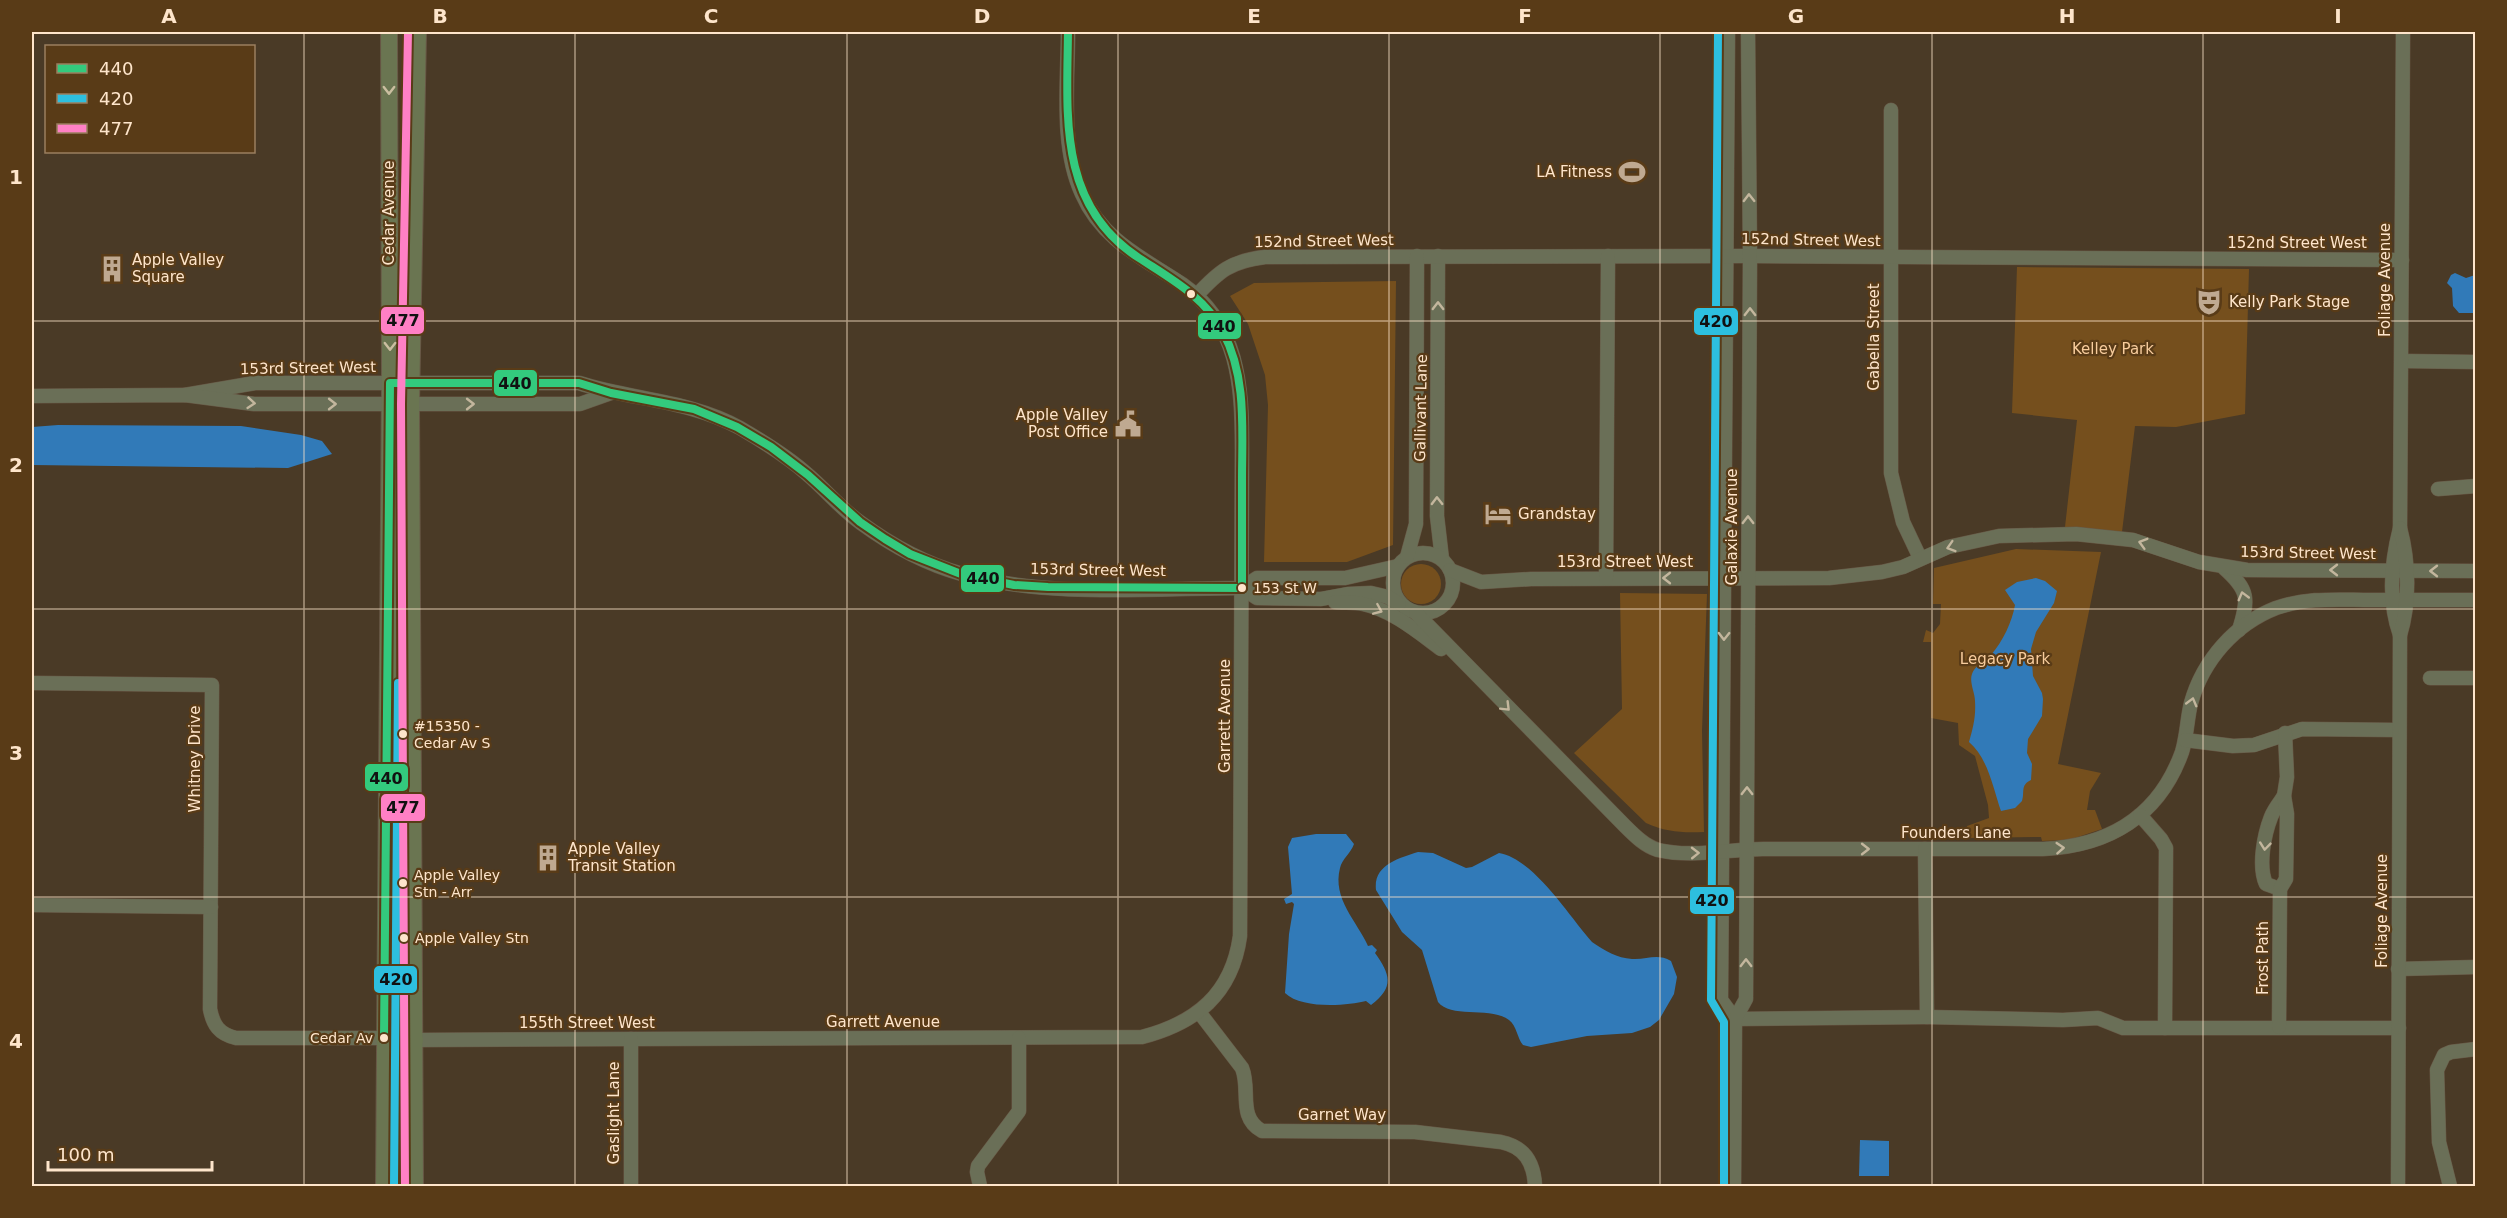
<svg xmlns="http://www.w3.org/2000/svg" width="2507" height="1218" viewBox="0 0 2507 1218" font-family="'DejaVu Sans',sans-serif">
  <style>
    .green { fill: #754f1d }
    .water { fill: #317ab8 }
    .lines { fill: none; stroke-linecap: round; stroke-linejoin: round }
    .minor-casing { stroke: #685846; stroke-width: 15 }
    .major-casing { stroke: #685846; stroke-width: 18 }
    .minor { stroke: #6a6f57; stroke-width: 14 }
    .major { stroke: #6a7551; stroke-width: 16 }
    .bus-1-casing { stroke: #593b17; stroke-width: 12 }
    .bus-2-casing { stroke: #593b17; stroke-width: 12 }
    .bus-3-casing { stroke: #593b17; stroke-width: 12 }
    .bus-1 { stroke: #33ca7d; stroke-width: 8 }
    .bus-2 { stroke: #2dbfdf; stroke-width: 8 }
    .bus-3 { stroke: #ff80c5; stroke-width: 8 }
    .oneway { stroke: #cabea0 }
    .oneway2 { stroke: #c3b69d }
    .grid { fill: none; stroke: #fee5cb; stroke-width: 1.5; stroke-opacity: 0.55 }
    .bus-dot { fill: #fee5cb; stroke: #593b17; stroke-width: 2 }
    .labels { text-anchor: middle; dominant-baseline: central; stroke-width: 4.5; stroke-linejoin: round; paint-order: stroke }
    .bus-label { font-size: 14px; fill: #fee5cb; stroke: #593b17; text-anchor: start }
    .poi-label { font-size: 15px; fill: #fee5cb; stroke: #593b17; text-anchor: start }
    .street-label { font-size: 15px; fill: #fee5cb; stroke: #593b17 }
    .park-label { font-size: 15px; fill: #f7cc9d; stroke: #593b17 }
    .line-badge { stroke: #593b17; stroke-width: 2 }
    .pale-badge-label { font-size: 16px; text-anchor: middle; font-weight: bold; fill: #111 }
    .neatline { fill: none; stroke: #fee5cb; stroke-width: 2 }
    .grid-label { font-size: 20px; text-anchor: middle; font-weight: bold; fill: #fee5cb }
  </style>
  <rect width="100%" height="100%" fill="#4a3a26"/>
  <!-- green -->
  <g class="green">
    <polygon points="2017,267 2249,269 2245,414 2176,427 2135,426 2122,532 2065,527 2077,420 2012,413"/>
    <polygon points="1396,281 1393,545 1347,562 1264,562 1268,405 1265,375 1248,324 1230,296 1254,283"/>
    <polygon points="2016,549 2101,552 2058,764 2101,773 2090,791 2087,810 2095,810 2102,829 2069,840 2042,841 2041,837 1966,838 1967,826 1989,818 1988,805 1975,756 1959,745 1958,723 1931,718 1931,642 1923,642 1926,630 1933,633 1940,624 1941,604 1933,604 1934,568"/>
    <circle cx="1421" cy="584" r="20"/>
    <path d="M1620 593 1707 594 1702 731 1704 832C1682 833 1666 832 1646 823L1574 753 1622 709Z"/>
  </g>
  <!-- water -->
  <g class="water">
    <polygon points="2455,273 2466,278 2475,275 2475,313 2459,313 2453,306 2452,288 2447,283 2451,275"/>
    <polygon points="58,425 241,426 301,435 322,441 332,454 288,468 32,465 32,427"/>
    <path d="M2036 578 2045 581 2057 591 2054 603 2036 632 2031 649 2033 676 2042 693 2043 699 2042 716 2028 739 2027 753 2032 764 2031 780C2020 785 2025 792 2022 801L2015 808 2001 811C1993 788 1988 758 1969 742 1973 728 1976 717 1975 701 1975 693 1969 682 1972 674 1974 666 1986 661 1991 655 2003 641 2012 622 2015 605L2005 590 2017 582Z"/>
    <path d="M1316 834H1346L1354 844C1351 853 1342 859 1340 868 1332 899 1357 921 1368 946L1372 945 1377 950 1375 953C1390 974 1395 987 1371 1005L1366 1001C1346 1006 1301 1009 1285 993L1289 934 1294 904 1292 902 1286 904 1284 899 1292 894 1288 847 1292 838Z"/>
    <path d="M1418 852 1433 853 1466 868 1472 867 1499 853C1534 859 1569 916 1592 942 1605 951 1617 958 1632 959 1647 960 1657 953 1671 961L1677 977 1674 994 1659 1020 1650 1027 1632 1033 1587 1036 1531 1047 1523 1045C1517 1038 1517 1026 1509 1020 1491 1006 1451 1019 1438 1002L1422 950 1402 932 1376 890C1373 865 1399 858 1418 852Z"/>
    <polygon points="1860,1140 1889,1141 1889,1176 1859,1176"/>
  </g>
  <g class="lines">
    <!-- minor casing -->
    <g class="minor-casing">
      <g id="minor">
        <polyline points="1728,32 1721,1000 1735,1019"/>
        <polyline points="1891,110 1891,473 1903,522 1920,558"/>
        <polyline points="1438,256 1437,516 1442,559"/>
        <path d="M1196 296C1219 271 1231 261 1265 257L1750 256 2402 260"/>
        <polyline points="2402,361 2476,362"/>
        <path d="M185 395 255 383H579C632 400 690 400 740 428 764 442 787 456 807 474 826 490 841 509 861 523 891 545 926 564 962 574 1047 598 1153 588 1242 588L1257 578H1345L1398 566"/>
        <polyline points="32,396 185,395 254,404 580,404 611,393"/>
        <polyline points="2438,489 2476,486"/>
        <circle cx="1423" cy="583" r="30"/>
        <polyline points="1407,557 1416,524 1417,256"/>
        <path d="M2224 568C2249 590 2249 599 2239 630"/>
        <polyline points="1450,570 1481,582 1531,579 1829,578 1882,572 1903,567 1948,547 1999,536 2076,534 2133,540 2199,562 2247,570 2476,571"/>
        <polyline points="1606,578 1608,256"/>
        <polyline points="1242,588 1257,598 1321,599 1348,594 1371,593 1388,597 1399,604"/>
        <path d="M1335 602C1344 603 1354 602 1363 604 1392 610 1418 632 1441 649"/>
        <path d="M1416 613 1625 826C1635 836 1645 846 1658 850 1692 858 1729 849 1763 849 1856 849 1949 849 2043 849 2109 846 2159 816 2182 752 2187 736 2187 719 2191 703 2203 660 2235 624 2276 608 2307 597 2339 600 2371 600 2406 600 2441 600 2476 600"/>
        <path d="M2400 635C2388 601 2391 563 2400 528L2403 32"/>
        <polyline points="2430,678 2476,678"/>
        <path d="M32 683 212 685 210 1009C213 1025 219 1034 236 1038H384"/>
        <polyline points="2185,740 2233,746 2254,745 2302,729 2399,730"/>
        <polyline points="2140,815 2161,839 2166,848 2165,1028"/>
        <path d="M2280 889 2266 884C2258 866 2264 835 2271 817 2274 809 2280 802 2284 796"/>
        <polyline points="32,905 211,907"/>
        <polyline points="2398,969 2476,967"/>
        <path d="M1199 1012 1242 1068C1251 1090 1237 1117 1262 1131L1415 1132 1501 1142C1525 1147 1534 1163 1535 1186"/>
        <polyline points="1927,1017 2063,1020 2098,1018 2123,1028 2399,1028"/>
        <polyline points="1735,1019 1927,1017 1925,849"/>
        <polyline points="2279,1027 2280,889 2286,879 2287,814 2284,796 2287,777 2285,733"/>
        <path d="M415 1040 1142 1037C1196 1023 1232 994 1240 936L1242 448C1242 386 1239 324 1182 284 1143 258 1102 240 1082 194 1060 147 1068 83 1068 32"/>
        <polyline points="631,1186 631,1039"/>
        <polyline points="980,1186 977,1172 978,1166 1019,1111 1019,1038"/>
        <polyline points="1734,1186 1735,1019 1746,999 1750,256 1748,32"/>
        <path d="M2398 1186 2400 635C2410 602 2409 562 2400 528"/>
        <polyline points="2450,1186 2439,1142 2437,1070 2444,1055 2451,1052 2476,1049"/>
      </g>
    </g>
    <!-- major casing -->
    <g class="major-casing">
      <g id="major">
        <polyline points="387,885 398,904 397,978 401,1027 406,1036 415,1040"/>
        <polyline points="384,1038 398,1052 406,1111"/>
        <polyline points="384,1186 390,383 389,32"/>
        <polyline points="415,1186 411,404 418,32"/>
      </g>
    </g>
    <!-- minor -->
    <use href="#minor" class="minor"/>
    <!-- major -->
    <use href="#major" class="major"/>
    <!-- bus-1 casing -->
    <g class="bus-1-casing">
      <g id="bus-1">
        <path d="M1068 32C1067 116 1058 206 1139 258 1171 279 1205 297 1223 332 1247 377 1242 430 1242 479 1242 515 1242 552 1242 588"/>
        <polyline points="384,1038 390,383 579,383 611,393 694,409 737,427 771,447 808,475 860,522 885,539 910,554 961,574 1014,585 1048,587 1242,588"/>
      </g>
    </g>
    <!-- bus-2 casing -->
    <g class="bus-2-casing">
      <g id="bus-2">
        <polyline points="1718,32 1711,1000 1724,1022 1724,1186"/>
        <polyline points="394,1186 398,683"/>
      </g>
    </g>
    <!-- bus-3 casing -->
    <g class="bus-3-casing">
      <polyline id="bus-3" points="405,1186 401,404 408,32"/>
    </g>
    <!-- bus-1 -->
    <use href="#bus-1" class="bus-1"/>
    <!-- bus-2 -->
    <use href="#bus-2" class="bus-2"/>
    <!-- bus-3 -->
    <use href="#bus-3" class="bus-3"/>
  </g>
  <!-- one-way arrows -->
  <defs><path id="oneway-chevron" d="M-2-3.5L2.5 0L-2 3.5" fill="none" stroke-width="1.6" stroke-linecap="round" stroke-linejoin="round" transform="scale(1.5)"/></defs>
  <g class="oneway">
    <use href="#oneway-chevron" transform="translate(389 90) rotate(90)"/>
    <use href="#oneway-chevron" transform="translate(390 346) rotate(90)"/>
  </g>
  <g class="oneway2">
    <use href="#oneway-chevron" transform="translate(1749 198) rotate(-91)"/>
    <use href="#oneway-chevron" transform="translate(1438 306) rotate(-90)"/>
    <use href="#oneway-chevron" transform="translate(1750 312) rotate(-90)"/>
    <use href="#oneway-chevron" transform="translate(251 403) rotate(5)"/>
    <use href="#oneway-chevron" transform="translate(332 404)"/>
    <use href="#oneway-chevron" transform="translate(470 404)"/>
    <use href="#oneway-chevron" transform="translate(1437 501) rotate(-91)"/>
    <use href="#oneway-chevron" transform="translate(1748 520) rotate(-90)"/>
    <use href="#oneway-chevron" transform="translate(2143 543) rotate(-164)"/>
    <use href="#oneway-chevron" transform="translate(1951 547) rotate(163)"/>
    <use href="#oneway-chevron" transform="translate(2334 570) rotate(180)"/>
    <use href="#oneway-chevron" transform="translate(2434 571) rotate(180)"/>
    <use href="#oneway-chevron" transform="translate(1667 578) rotate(180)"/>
    <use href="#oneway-chevron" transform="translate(2243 596) rotate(-105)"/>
    <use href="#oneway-chevron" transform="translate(1378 610) rotate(23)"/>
    <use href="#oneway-chevron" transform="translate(1724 636) rotate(91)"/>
    <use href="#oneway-chevron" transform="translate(2192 702) rotate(-75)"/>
    <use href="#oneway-chevron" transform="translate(1506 707) rotate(45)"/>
    <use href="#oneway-chevron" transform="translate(1747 791) rotate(-90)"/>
    <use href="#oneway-chevron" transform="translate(2265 846) rotate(96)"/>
    <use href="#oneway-chevron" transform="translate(2060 848) rotate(-4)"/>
    <use href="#oneway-chevron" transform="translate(1865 849)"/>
    <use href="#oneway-chevron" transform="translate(1695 853) rotate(-1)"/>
    <use href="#oneway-chevron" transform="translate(1746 963) rotate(-90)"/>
  </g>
  <!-- grid -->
  <path class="grid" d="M304 32V1186M575 32V1186M847 32V1186M1118 32V1186M1389 32V1186M1660 32V1186M1932 32V1186M2203 32V1186M32 321H2476M32 609H2476M32 897H2476"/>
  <!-- icons -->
  <defs>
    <g id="stadium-bare" transform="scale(2.07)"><path d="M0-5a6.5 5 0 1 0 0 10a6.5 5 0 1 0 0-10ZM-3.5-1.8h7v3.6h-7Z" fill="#bfa991" stroke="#593b17" stroke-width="2.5" paint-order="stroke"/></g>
    <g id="building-bare" transform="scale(2.07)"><path d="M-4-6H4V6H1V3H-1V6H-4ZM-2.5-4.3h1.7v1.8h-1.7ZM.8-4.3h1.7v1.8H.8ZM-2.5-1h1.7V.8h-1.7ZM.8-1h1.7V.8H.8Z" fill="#bfa991" stroke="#593b17" stroke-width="2.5" paint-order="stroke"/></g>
    <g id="theatre-bare" transform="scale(2.07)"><path d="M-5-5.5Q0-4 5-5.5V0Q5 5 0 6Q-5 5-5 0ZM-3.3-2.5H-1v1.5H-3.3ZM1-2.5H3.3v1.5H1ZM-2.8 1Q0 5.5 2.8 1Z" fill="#bfa991" stroke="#593b17" stroke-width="2.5" paint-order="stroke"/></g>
    <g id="civic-bare" transform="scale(2.07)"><path d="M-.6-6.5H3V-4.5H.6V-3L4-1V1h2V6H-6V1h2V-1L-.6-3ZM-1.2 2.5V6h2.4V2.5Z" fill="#bfa991" stroke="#593b17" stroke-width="2.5" paint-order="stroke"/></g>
    <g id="hotel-bare" transform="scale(2.07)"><path d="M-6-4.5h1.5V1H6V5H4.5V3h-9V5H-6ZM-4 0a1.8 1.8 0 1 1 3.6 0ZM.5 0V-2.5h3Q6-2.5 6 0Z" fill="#bfa991" stroke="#593b17" stroke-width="2.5" paint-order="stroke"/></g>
  </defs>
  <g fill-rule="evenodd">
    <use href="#stadium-bare" x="1632" y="172"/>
    <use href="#building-bare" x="112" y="269"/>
    <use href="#theatre-bare" x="2209" y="302"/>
    <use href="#civic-bare" x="1128" y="424"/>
    <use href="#hotel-bare" x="1498" y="514"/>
    <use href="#building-bare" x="548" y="858"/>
  </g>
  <!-- markers -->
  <g class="bus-dot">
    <circle cx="1191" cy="294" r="5"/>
    <circle cx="1242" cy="588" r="5"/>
    <circle cx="403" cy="734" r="5"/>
    <circle cx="403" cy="883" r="5"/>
    <circle cx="404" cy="938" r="5"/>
    <circle cx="384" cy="1038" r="5"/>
  </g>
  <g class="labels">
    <!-- bus labels -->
    <g class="bus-label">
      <text x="1253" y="588">153 St W</text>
      <text x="414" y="726">#15350 -<tspan x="414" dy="17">Cedar Av S</tspan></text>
      <text x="414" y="875">Apple Valley<tspan x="414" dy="17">Stn - Arr</tspan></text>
      <text x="415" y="938">Apple Valley Stn</text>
      <text x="373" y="1038" text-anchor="end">Cedar Av</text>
    </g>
    <!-- poi labels -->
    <g class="poi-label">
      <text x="1612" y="172" text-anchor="end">LA Fitness</text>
      <text x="132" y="260">Apple Valley<tspan x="132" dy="17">Square</tspan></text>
      <text x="2229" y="302">Kelly Park Stage</text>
      <text x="1108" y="415" text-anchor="end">Apple Valley<tspan x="1108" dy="17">Post Office</tspan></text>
      <text x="1518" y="514">Grandstay</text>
      <text x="568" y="849">Apple Valley<tspan x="568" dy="17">Transit Station</tspan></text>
    </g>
    <!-- street labels -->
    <g class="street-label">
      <text transform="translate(389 213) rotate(-90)">Cedar Avenue</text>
      <text transform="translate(1811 240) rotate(1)">152nd Street West</text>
      <text transform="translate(1324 241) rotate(-1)">152nd Street West</text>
      <text x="2297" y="243">152nd Street West</text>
      <text transform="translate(2385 280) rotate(-90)">Foliage Avenue</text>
      <text transform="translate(1874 337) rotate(-90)">Gabella Street</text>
      <text transform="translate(308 368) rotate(-1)">153rd Street West</text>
      <text transform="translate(1421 408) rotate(-89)">Gallivant Lane</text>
      <text transform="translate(1732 527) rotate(-90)">Galaxie Avenue</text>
      <text transform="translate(2308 553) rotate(1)">153rd Street West</text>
      <text x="1625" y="562">153rd Street West</text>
      <text transform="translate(1098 570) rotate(1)">153rd Street West</text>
      <text transform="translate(1225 716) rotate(-90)">Garrett Avenue</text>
      <text transform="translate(195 759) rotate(-90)">Whitney Drive</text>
      <text x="1956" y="833">Founders Lane</text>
      <text transform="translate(2382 911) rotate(-90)">Foliage Avenue</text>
      <text transform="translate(2263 958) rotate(-90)">Frost Path</text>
      <text x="883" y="1022">Garrett Avenue</text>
      <text x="587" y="1023">155th Street West</text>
      <text transform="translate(614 1113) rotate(-90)">Gaslight Lane</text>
      <text x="1342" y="1115">Garnet Way</text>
    </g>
    <!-- park labels -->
    <g class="park-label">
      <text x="2113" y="349">Kelley Park</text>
      <text x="2005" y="659">Legacy Park</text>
    </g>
  </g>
  <g class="line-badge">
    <rect x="380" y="306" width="45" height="29" rx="6" fill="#ff80c5"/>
    <rect x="1693" y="307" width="46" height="29" rx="6" fill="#2dbfdf"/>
    <rect x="1197" y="312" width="45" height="28" rx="6" fill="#33ca7d"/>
    <rect x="493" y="369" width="45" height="28" rx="6" fill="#33ca7d"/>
    <rect x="960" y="564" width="45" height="29" rx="6" fill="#33ca7d"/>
    <rect x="364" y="763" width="45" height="29" rx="6" fill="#33ca7d"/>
    <rect x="380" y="793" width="46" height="29" rx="6" fill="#ff80c5"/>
    <rect x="1689" y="886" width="46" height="29" rx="6" fill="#2dbfdf"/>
    <rect x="373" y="965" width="45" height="29" rx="6" fill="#2dbfdf"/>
  </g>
  <g class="pale-badge-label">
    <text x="403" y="326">477</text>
    <text x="1716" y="327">420</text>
    <text x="1219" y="332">440</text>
    <text x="515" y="389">440</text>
    <text x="983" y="584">440</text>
    <text x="386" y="784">440</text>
    <text x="403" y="813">477</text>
    <text x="1712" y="906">420</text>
    <text x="396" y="985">420</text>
  </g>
  <!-- border -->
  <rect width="2507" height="1218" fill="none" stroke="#593b17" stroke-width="66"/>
  <!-- legend -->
  <rect x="45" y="45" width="210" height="108" fill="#593b17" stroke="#9b7f5f" stroke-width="1.5"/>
  <rect x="57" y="64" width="30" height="9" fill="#33ca7d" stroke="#9b7f5f" stroke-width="1.5"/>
  <text x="99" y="75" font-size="18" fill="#fee5cb">440</text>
  <rect x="57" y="94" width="30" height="9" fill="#2dbfdf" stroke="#9b7f5f" stroke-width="1.5"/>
  <text x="99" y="105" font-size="18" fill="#fee5cb">420</text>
  <rect x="57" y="124" width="30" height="9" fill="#ff80c5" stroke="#9b7f5f" stroke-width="1.5"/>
  <text x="99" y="135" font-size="18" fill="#fee5cb">477</text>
  <!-- scale -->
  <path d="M48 1161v9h164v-9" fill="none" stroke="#fee5cb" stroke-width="3"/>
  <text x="57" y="1161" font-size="18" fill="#fee5cb" stroke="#593b17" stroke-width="4.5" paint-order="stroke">100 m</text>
  <rect x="33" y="33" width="2441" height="1152" class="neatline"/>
  <g class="grid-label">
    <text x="169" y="23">A</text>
    <text x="440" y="23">B</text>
    <text x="711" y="23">C</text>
    <text x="982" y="23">D</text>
    <text x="1254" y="23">E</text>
    <text x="1525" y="23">F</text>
    <text x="1796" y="23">G</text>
    <text x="2067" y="23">H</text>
    <text x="2338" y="23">I</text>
    <text x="16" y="184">1</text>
    <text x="16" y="472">2</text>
    <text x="16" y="760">3</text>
    <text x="16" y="1048">4</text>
  </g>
</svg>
